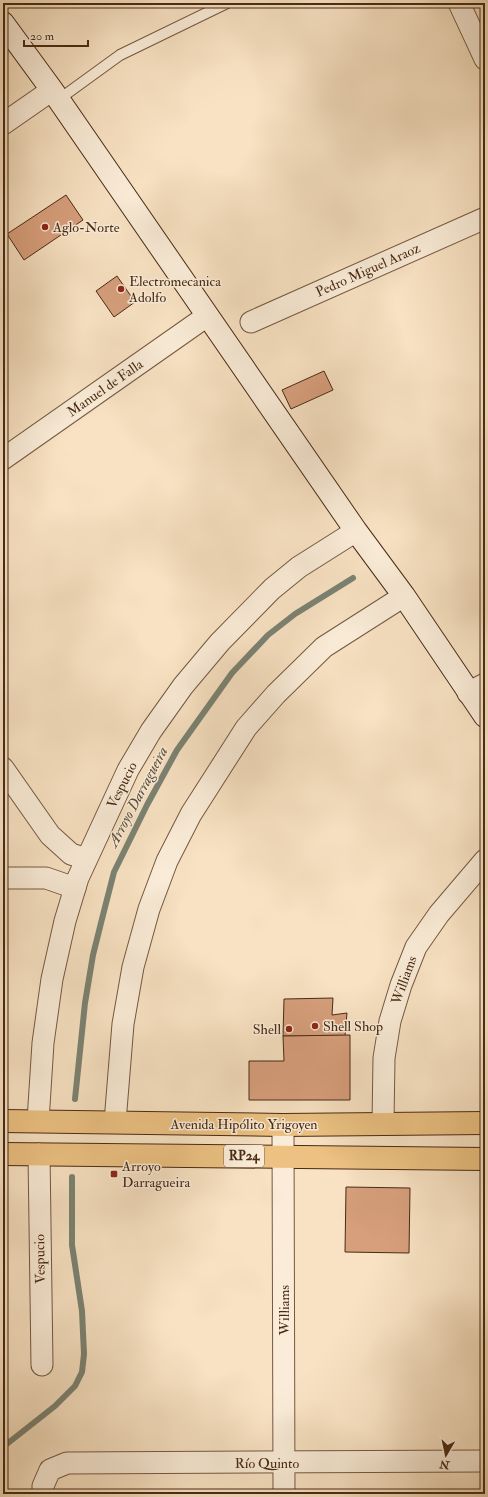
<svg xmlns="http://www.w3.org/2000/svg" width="488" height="1497" viewBox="0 0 488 1497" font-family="'IM FELL Double Pica',serif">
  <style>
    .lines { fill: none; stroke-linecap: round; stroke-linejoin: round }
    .stream { stroke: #7b8373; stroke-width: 6 }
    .building { fill: #d79f7c; stroke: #482a14 }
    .lane-casing { stroke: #745840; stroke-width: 12 }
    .street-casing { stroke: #745840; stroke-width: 23 }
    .secondary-casing { stroke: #482a14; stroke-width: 24 }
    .primary-casing { stroke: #482a14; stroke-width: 24 }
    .lane { stroke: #faecd8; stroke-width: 10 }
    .street { stroke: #faecd8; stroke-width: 21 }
    .secondary { stroke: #faecd8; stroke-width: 22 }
    .primary { stroke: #ecc182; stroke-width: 22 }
    .poi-dot { fill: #8f2418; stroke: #faecd8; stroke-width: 1.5 }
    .labels { text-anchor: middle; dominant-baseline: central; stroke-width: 3; stroke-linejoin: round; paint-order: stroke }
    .shield { fill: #faecd8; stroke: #7d644f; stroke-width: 1 }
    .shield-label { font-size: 13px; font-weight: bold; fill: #482a14 }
    .poi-label { font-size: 14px; fill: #482a14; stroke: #faecd8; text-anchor: start }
    .street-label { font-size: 14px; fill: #482a14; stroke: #faecd8 }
    .water-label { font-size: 15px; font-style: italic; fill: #5d4f3c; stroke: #faecd8 }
  </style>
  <rect width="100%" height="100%" fill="#f8e2c3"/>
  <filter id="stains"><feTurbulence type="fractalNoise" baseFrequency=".005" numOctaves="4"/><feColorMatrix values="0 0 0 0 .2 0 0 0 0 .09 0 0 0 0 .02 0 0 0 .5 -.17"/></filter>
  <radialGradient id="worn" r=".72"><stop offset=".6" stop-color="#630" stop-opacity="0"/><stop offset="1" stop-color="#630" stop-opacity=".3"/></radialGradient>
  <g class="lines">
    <!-- stream -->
    <g class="stream">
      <polyline points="75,1099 85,1003 93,955 103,915 114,872 147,805 177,750 232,673 268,635 295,614 353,578"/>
      <polyline points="3,1447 55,1406 75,1386 82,1372 84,1354 82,1311 72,1245 72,1177"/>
    </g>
  </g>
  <!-- building -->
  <g class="building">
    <polygon points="66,195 83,220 24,260 7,234"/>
    <polygon points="117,276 135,302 114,317 96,291"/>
    <polygon points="324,371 333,390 291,409 282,390"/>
    <polygon points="333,998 332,1015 347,1013 345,1036 283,1036 284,999"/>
    <polygon points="350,1035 350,1100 249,1100 249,1061 284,1061 283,1036"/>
    <polygon points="346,1187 410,1188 409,1253 345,1252"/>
  </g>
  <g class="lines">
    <!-- lane casing -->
    <g class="lane-casing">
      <polyline id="lane" points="58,100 120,55 227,3"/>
    </g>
    <!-- street casing -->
    <g class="street-casing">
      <g id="street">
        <polyline points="459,3 485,59"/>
        <polyline points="3,124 52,90"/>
        <polyline points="251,322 485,218"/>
        <polyline points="3,459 207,316"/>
        <polyline points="468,693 485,684"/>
        <polyline points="3,768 50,835 71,854 86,859"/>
        <polyline points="3,878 46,878 75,888"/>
        <polyline points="38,1121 43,1043 52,979 65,921 78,878 128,770 151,731 183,686 220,642 272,589 299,567 356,531"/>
        <polyline points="115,1122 123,1024 133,967 149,909 167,861 191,814 246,728 276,694 324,647 404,596"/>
        <polyline points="383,1123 384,1058 390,1021 401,985 416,947 439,914 485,860"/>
        <polyline points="283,1125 284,1494"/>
        <polyline points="39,1154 42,1365"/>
        <polyline points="43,1494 43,1486 50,1470 67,1463 485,1461"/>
      </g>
    </g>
    <!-- secondary casing -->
    <g class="secondary-casing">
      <polyline id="secondary" points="3,23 52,90 356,531 404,596 485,716"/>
    </g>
    <!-- primary casing -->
    <g class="primary-casing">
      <g id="primary">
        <polyline points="3,1121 283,1125 485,1123"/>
        <polyline points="3,1154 485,1159"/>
      </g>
    </g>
    <!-- lane -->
    <use href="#lane" class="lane"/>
    <!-- street -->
    <use href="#street" class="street"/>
    <!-- secondary -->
    <use href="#secondary" class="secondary"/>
    <!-- primary -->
    <use href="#primary" class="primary"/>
  </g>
  <!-- markers -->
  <g class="poi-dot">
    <circle cx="45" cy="227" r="4"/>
    <circle cx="121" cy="289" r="4"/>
    <circle cx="315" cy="1026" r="4"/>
    <circle cx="289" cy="1029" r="4"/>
    <rect x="110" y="1170" width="8" height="8" rx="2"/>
  </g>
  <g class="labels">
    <!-- shield labels -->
    <rect class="shield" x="224" y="1145" width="40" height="22" rx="3"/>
    <g class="shield-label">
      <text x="244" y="1156">RP24</text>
    </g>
    <!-- poi labels -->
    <g class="poi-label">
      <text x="53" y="227">Aglo-Norte</text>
      <text x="129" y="281">Electromecanica<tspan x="129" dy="16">Adolfo</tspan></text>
      <text x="323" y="1026">Shell Shop</text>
      <text x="281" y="1029" text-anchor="end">Shell</text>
      <text x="122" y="1166">Arroyo<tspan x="122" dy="16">Darragueira</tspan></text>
    </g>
    <!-- street labels -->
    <g class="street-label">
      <text transform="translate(368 270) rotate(-24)">Pedro Miguel Araoz</text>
      <text transform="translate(105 388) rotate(-35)">Manuel de Falla</text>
      <text transform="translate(122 785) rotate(-63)">Vespucio</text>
      <text transform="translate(404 980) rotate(-70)">Williams</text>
      <text x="244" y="1124">Avenida Hipólito Yrigoyen</text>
      <text transform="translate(40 1259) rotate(-91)">Vespucio</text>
      <text transform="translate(284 1310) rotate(-90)">Williams</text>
      <text x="267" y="1463">Río Quinto</text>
    </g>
    <!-- water labels -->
    <g class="water-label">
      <text transform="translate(138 797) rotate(-62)">Arroyo Darragueira</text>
    </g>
  </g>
  <!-- margin -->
  <rect width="488" height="1497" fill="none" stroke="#f8e2c3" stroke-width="16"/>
  <rect x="4" y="4" width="480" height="1489" fill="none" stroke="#482a14" stroke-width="2"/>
  <rect x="8" y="8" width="472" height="1481" fill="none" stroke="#482a14"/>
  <!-- north arrow -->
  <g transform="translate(446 1455) rotate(189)" stroke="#faecd8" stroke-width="3" paint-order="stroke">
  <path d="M0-3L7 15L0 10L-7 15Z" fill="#482a14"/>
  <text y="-6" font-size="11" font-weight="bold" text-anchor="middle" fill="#482a14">N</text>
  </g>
  <!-- scale -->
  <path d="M24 40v6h64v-6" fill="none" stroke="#482a14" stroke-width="2"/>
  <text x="30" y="40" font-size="12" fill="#482a14" stroke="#faecd8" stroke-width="3" paint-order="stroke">20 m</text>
  <rect width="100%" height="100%" filter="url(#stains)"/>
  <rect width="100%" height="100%" fill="url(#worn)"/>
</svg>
